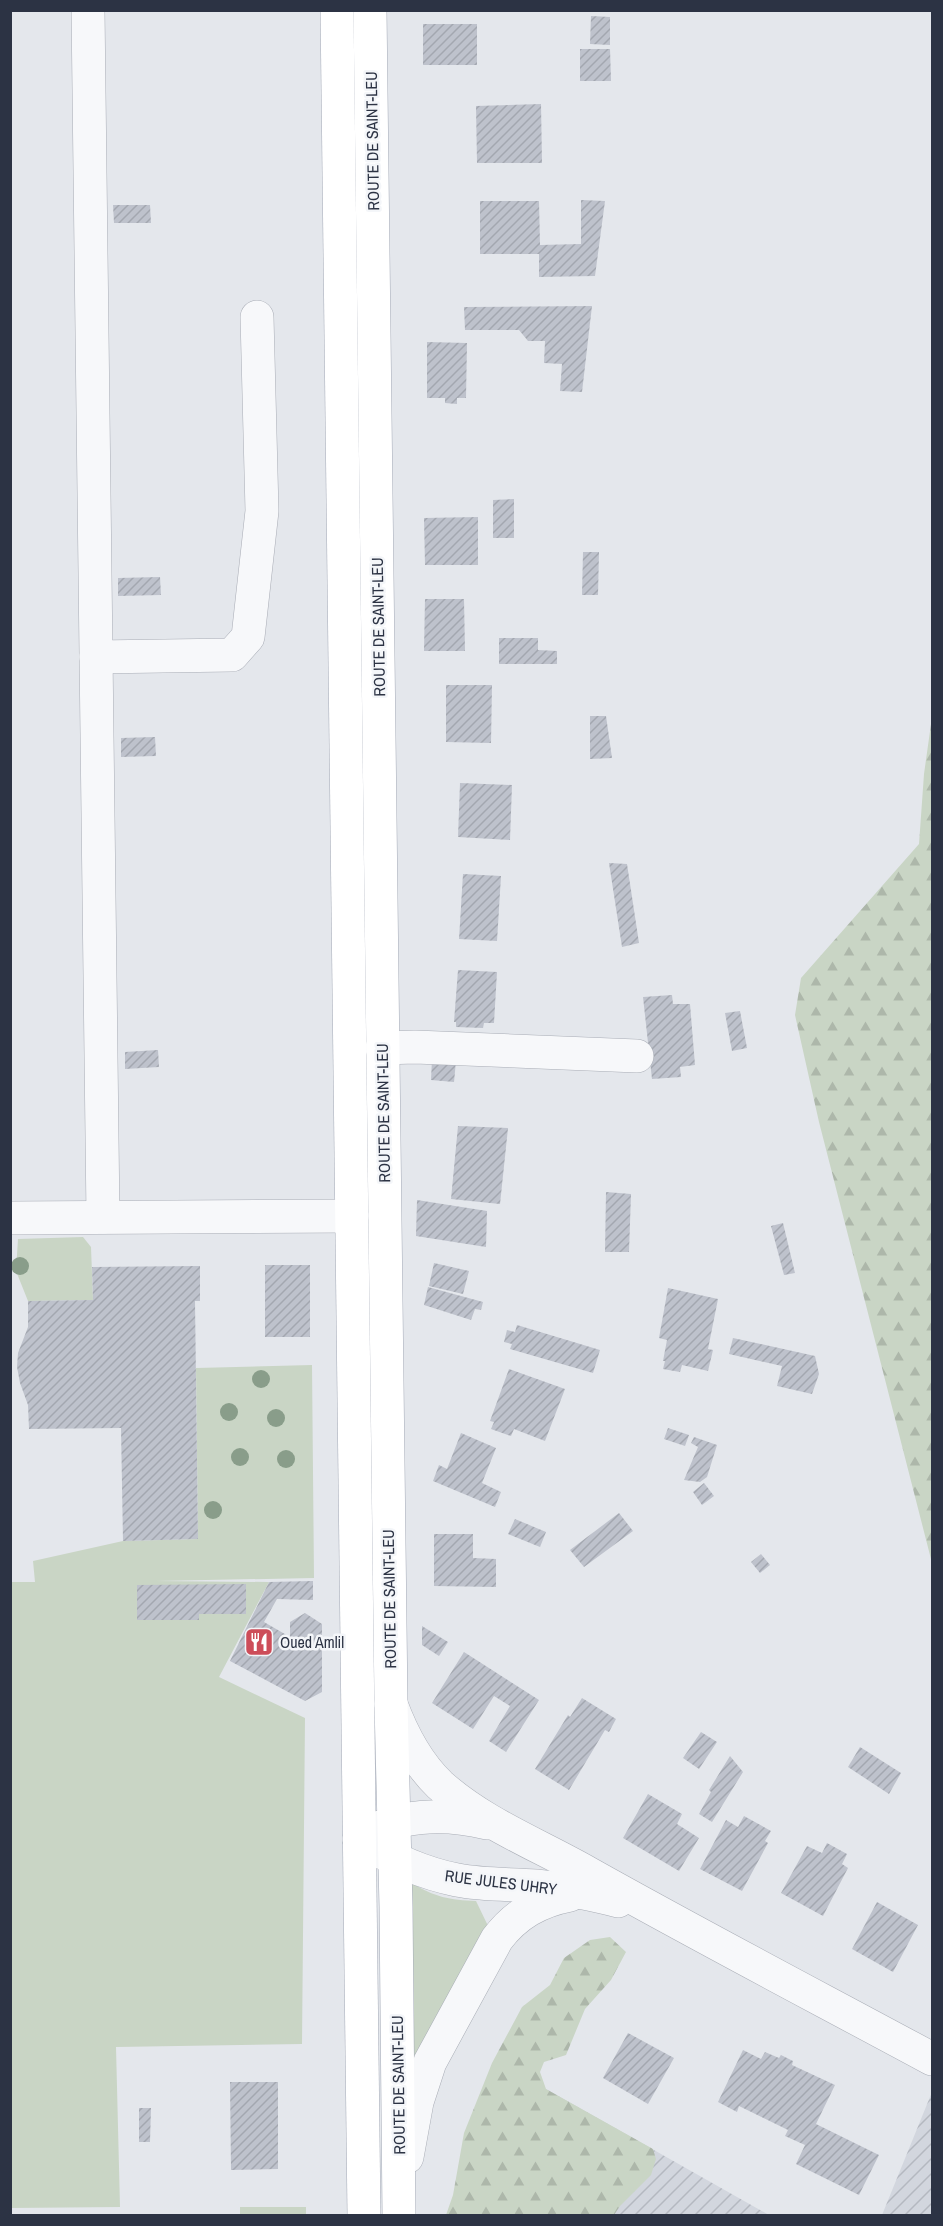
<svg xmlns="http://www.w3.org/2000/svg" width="943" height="2226" viewBox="0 0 943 2226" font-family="'Archivo Narrow',sans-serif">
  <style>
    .industrial { fill: url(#industrial-furrows) }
    .grass { fill: #c9d5c5 }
    .forest { fill: url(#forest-firs) }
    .building { fill: url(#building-hatch) }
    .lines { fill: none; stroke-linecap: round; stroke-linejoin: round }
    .minor-casing { stroke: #a9adb6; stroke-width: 34 }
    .major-casing { stroke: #a4aab7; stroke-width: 34 }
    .minor { stroke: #f7f8fa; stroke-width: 33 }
    .major { stroke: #fff; stroke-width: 33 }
    .tree { fill: #899d8a }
    .labels { text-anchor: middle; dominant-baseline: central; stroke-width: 5; stroke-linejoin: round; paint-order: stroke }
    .street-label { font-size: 16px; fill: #2c3344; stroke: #f4f6f9 }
    .poi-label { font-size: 16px; fill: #2c3344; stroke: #f4f6f9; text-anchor: start }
  </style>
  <defs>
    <pattern id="industrial-furrows" width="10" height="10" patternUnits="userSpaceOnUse" patternTransform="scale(1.5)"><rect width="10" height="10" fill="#d2d6de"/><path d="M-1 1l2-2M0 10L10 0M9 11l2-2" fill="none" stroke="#b4b8c0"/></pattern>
    <pattern id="forest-firs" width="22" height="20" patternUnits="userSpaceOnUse" patternTransform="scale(1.5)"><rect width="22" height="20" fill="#c9d5c5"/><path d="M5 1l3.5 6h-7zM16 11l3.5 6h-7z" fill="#adb7aa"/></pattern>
    <pattern id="building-hatch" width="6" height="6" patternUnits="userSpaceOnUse" patternTransform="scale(1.5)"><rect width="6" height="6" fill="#bec2cc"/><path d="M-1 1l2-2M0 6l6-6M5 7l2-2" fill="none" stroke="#a3a7b0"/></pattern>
  </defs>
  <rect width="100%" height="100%" fill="#e4e7ec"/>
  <!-- industrial -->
  <g class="industrial">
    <polygon points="546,2089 769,2215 525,2216"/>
    <polygon points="932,2092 932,2215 882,2215"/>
  </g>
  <!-- grass -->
  <g class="grass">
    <polygon points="83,1237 91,1247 93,1300 28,1301 16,1271 18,1239"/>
    <polygon points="312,1365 314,1578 156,1581 269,1582 219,1677 305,1718 302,2044 116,2047 120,2207 11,2208 10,1582 35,1582 33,1561 123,1541 198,1539 196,1368"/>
    <path d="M412 1883C434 1897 450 1900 476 1901L490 1930 411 2065Z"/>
    <rect x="240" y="2207" width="66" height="8"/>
  </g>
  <!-- forest -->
  <g class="forest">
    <polygon points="932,717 932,716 932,1563 819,1122 795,1015 801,978 919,844 924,774"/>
    <polygon points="610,1937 626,1952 611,1980 585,2009 566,2055 544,2062 540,2072 546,2089 653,2149 656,2159 651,2175 620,2206 614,2215 446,2215 453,2195 464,2133 492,2063 522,2007 550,1985 564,1958 590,1940"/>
  </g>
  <!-- building -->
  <g class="building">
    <polygon points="591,16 610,17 610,45 590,44"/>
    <rect x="423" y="24" width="54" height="41"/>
    <polygon points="580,49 610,49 611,81 580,81"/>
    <polygon points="541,104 542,163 477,163 476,106"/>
    <polygon points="581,200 605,201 595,276 539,277 539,254 480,254 480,201 539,201 540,245 581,244"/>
    <polygon points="113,205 150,205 151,223 114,223"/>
    <polygon points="592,306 582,392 560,391 562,364 544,363 545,341 528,341 519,330 465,330 464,307"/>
    <polygon points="427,342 467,343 466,398 457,398 457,404 445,403 445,398 427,398"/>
    <polygon points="514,499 514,538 493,538 493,500"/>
    <polygon points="478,517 478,565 425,565 424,518"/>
    <polygon points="583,552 599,552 598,595 582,595"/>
    <polygon points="160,577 161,595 118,596 118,578"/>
    <polygon points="425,599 464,599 465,651 424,651"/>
    <polygon points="499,638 538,638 538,650 557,651 557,664 499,664"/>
    <polygon points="446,685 492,685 491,743 446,742"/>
    <polygon points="590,716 606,716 612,758 590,759"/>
    <polygon points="155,737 156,756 121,757 121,738"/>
    <polygon points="460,783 512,785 510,840 458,837"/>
    <polygon points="609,863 627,864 639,943 622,947"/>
    <polygon points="463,874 501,876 497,941 459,939"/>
    <polygon points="458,970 497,972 494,1023 484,1023 483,1028 456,1027 456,1022 454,1022"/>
    <polygon points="672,995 673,1004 690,1004 695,1065 680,1067 681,1077 652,1079 643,997"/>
    <polygon points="740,1011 747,1048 732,1051 725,1013"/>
    <polygon points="158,1050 159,1067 125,1069 125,1052"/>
    <polygon points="432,1059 456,1061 454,1082 431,1080"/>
    <polygon points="458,1126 508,1128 500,1204 451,1199"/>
    <polygon points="606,1192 631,1194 629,1252 605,1252"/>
    <polygon points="417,1200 487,1211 486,1247 416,1236"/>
    <polygon points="783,1223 795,1273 784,1275 771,1226"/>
    <polygon points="434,1263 469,1271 463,1294 429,1286"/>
    <rect x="265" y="1265" width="45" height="72"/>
    <polygon points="200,1266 200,1301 195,1301 198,1539 123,1541 121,1428 29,1429 28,1405 20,1383 17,1367 18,1353 28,1327 28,1301 93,1300 92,1267"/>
    <polygon points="428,1287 483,1302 481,1310 475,1309 471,1320 424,1305"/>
    <polygon points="668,1288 718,1299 708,1349 713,1350 708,1371 682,1365 680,1372 663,1369 665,1361 663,1361 667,1340 659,1338"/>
    <polygon points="517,1325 600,1350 593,1373 510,1349 512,1344 504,1342 507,1330 515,1332"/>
    <polygon points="733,1338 815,1356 819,1374 812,1394 777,1386 782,1366 729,1354"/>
    <polygon points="509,1369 565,1389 545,1441 514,1429 511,1436 491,1429 494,1422 490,1421"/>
    <polygon points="668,1428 689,1435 685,1446 664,1439"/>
    <polygon points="461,1433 496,1448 482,1483 501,1492 495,1507 433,1481 439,1465 447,1469"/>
    <polygon points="694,1437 717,1445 707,1477 700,1482 684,1480 698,1447 691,1443"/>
    <polygon points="704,1483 714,1496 702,1505 693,1492"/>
    <polygon points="619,1513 633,1531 584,1567 570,1550"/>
    <polygon points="515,1519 546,1532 540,1547 508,1534"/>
    <polygon points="434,1534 473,1534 473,1558 496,1559 496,1587 434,1586"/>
    <polygon points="761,1554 770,1565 760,1573 751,1562"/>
    <polygon points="313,1581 313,1600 277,1599 264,1622 290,1637 290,1622 305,1613 322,1624 322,1692 305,1701 230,1661 269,1582"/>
    <polygon points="246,1584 246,1614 199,1614 199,1620 137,1620 137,1585"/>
    <polygon points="422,1626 448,1642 439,1656 422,1645"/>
    <polygon points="464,1652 539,1700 506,1752 489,1741 510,1706 494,1696 473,1729 432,1703"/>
    <polygon points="582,1698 616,1719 609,1732 605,1730 569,1790 535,1769 568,1715 570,1717"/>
    <polygon points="701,1732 717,1742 699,1769 683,1758"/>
    <polygon points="860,1747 901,1773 889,1794 848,1767"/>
    <polygon points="730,1756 743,1772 712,1822 699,1814 711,1792 709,1790"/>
    <polygon points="648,1794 682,1814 677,1824 699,1838 679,1871 623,1838"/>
    <polygon points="744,1816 771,1831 765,1841 768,1843 742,1891 700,1869 726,1820 738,1827"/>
    <polygon points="827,1843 847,1854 842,1864 848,1868 823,1916 781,1893 807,1846 822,1853"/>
    <polygon points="877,1902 918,1925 893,1972 852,1949"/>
    <polygon points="628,2033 674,2058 648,2104 603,2078"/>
    <polygon points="743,2050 761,2059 765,2052 779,2058 781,2055 793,2061 792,2065 835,2085 816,2124 879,2155 859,2195 796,2164 805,2145 785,2136 788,2130 739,2106 737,2112 718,2102"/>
    <polygon points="230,2082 278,2082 278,2169 231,2170"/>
    <polygon points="139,2108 151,2108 150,2142 139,2142"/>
  </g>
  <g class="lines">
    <!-- minor casing -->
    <g class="minor-casing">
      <g id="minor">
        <polyline points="88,10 103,1217"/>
        <polyline points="96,657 232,655 248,637 262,511 257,317"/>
        <polyline points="382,1048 415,1047 637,1056"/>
        <polyline points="10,1218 352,1216"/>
        <path d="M391 1704C402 1734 416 1762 440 1785 482 1823 539 1845 588 1873 702 1937 817 1997 932 2059"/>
        <path d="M487 1823C446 1813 395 1813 359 1839 389 1858 422 1873 457 1880 483 1885 509 1884 536 1886 563 1889 591 1893 618 1901"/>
        <path d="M407 2157 417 2102 430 2062 497 1939C516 1914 539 1901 570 1895"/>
      </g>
    </g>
    <!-- major casing -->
    <g class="major-casing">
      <g id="major">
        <polyline points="337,10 364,2216"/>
        <polyline points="370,10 391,1704 396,1907 399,2216"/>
      </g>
    </g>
    <!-- minor -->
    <use href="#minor" class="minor"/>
    <!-- major -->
    <use href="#major" class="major"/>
  </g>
  <!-- trees -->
  <g class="tree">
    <circle cx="20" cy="1266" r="9"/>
    <circle cx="261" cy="1379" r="9"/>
    <circle cx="229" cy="1412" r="9"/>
    <circle cx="276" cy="1418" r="9"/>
    <circle cx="240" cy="1457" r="9"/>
    <circle cx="286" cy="1459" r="9"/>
    <circle cx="213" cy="1510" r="9"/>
  </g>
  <!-- icons -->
  <defs>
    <g id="restaurant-square" transform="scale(1.5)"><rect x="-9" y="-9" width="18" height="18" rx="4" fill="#cd4d59" stroke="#f4f6f9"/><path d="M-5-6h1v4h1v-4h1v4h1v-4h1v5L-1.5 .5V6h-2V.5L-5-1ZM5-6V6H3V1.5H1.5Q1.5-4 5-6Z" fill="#fff"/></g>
  </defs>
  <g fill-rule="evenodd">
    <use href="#restaurant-square" x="259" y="1642"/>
  </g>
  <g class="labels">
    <!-- street labels -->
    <g class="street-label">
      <text transform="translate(372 141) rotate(-91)">ROUTE DE SAINT-LEU</text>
      <text transform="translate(378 627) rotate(-91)">ROUTE DE SAINT-LEU</text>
      <text transform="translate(383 1113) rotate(-91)">ROUTE DE SAINT-LEU</text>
      <text transform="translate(389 1599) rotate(-91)">ROUTE DE SAINT-LEU</text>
      <text transform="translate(501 1882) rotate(7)">RUE JULES UHRY</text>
      <text transform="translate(398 2085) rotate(-91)">ROUTE DE SAINT-LEU</text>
    </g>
    <!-- poi labels -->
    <g class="poi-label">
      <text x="280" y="1642">Oued Amlil</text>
    </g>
  </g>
  <!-- border -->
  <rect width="943" height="2226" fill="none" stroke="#2c3344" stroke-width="24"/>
</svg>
